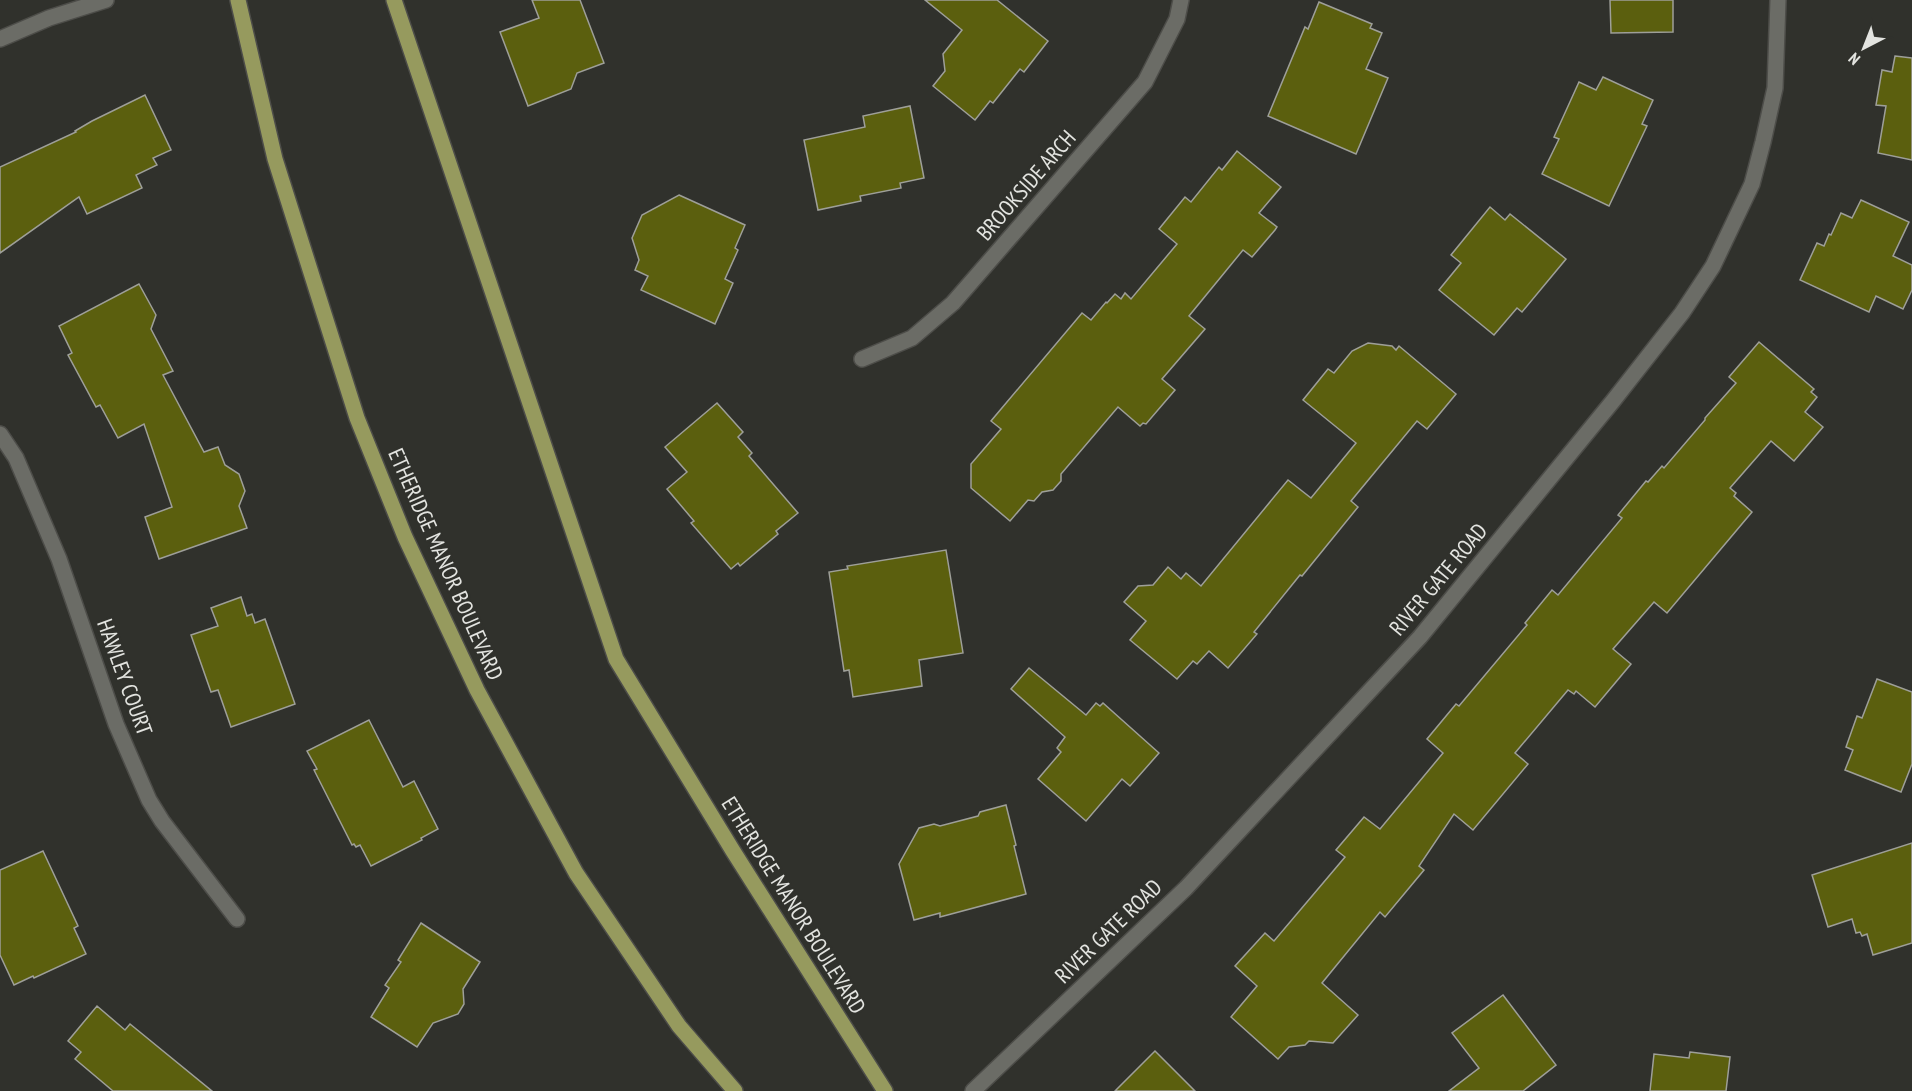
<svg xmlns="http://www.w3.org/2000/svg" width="1912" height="1091" viewBox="0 0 1912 1091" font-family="'PT Sans Narrow',sans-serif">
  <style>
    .building { fill: #5b5f0e; stroke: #9e9f99; stroke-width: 1.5 }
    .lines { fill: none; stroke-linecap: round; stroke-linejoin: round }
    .minor-casing { stroke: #4d4d49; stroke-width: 18 }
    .major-casing { stroke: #4d4d49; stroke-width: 18 }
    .minor { stroke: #6b6c66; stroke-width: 15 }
    .major { stroke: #969a5e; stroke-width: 15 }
    .labels { text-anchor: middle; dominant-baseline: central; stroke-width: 4.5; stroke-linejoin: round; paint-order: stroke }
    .street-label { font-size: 22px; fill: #e3e4e0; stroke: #30312c }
  </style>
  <rect width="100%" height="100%" fill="#30312c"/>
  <!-- building -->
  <g class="building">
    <polygon points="532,0 580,0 604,63 577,73 571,89 528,106 500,32 539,18"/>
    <polygon points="925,0 997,0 1048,41 1024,72 1020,69 993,103 990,101 975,120 933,86 945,71 943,54 962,30"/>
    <polygon points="1610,0 1673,0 1673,32 1611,33"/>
    <polygon points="1319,2 1372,24 1370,28 1382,33 1366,69 1388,78 1356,154 1268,116 1305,27 1308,29"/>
    <polygon points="1895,56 1912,58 1912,160 1878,153 1886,106 1876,105 1882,70 1892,72"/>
    <polygon points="1603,77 1653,100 1642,124 1647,126 1609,206 1542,174 1559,139 1554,137 1579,82 1596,90"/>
    <polygon points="145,95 171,150 153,158 157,165 136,175 142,188 87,214 79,197 0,253 0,167 76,132 75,131 92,121"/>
    <polygon points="910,106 924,178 900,183 901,188 860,196 861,201 818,210 804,140 865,127 863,116"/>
    <polygon points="1237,151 1281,187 1259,213 1277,227 1275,230 1252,257 1243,250 1189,316 1205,329 1162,379 1175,390 1146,424 1143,423 1140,426 1118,407 1061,474 1061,481 1053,490 1042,492 1034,501 1028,500 1010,521 971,488 971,464 1001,429 991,421 1082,313 1091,320 1106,302 1107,303 1115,294 1121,299 1125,293 1131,299 1177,244 1159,229 1185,197 1191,202 1219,167 1222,170"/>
    <polygon points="679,195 745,225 735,248 738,250 725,279 733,283 715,324 641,290 648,276 635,270 639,260 632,238 642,215"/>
    <polygon points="1861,200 1909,222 1893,256 1912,265 1912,290 1903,309 1876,296 1869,312 1800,280 1817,243 1824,246 1829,234 1831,235 1841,213 1852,218"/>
    <polygon points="1490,207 1505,220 1510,214 1566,259 1522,312 1517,308 1494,335 1439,290 1461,263 1451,255"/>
    <polygon points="139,284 156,315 151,329 173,371 163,375 204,452 218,447 225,465 239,474 245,491 239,506 247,528 159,559 145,517 172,507 144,424 118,438 100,405 96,407 68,355 72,353 59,326"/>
    <polygon points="1759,342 1814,389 1811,392 1817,397 1805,412 1823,427 1794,461 1771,441 1730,488 1736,493 1734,496 1752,512 1667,613 1654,602 1613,649 1631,664 1595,707 1576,691 1574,694 1568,690 1515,753 1528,764 1473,830 1454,814 1419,866 1424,870 1385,917 1380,912 1322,983 1358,1015 1333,1043 1309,1041 1305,1045 1289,1047 1278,1059 1231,1017 1257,986 1235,966 1265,933 1274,941 1345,857 1336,850 1364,817 1380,829 1443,753 1427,739 1456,704 1459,706 1527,625 1525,623 1552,590 1558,595 1622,518 1618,515 1646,481 1648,482 1662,466 1664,468 1705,420 1705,418 1736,383 1729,377"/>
    <polygon points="1368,343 1392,346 1396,350 1399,346 1456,394 1427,429 1417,421 1351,501 1358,507 1302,576 1300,575 1254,632 1257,634 1228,668 1209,651 1197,664 1193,661 1177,679 1130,640 1146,621 1124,602 1138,586 1153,585 1168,567 1181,579 1186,573 1201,586 1288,480 1311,498 1356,443 1303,400 1328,369 1334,373 1352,351"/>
    <polygon points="717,403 743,432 738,437 752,453 749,456 798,513 776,531 778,534 740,566 738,563 731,569 691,523 694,521 667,489 687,472 665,447"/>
    <polygon points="946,550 963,653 919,660 922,686 853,697 849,670 844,671 829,572 848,569 847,566"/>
    <polygon points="241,597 247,616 252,614 255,623 265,619 295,704 231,727 218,690 211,692 191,635 218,626 211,608"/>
    <polygon points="1029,668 1086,715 1096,703 1100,706 1103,703 1159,753 1130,786 1122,779 1086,821 1038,779 1061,752 1057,748 1065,737 1011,689"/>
    <polygon points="1877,679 1912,692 1912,764 1901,792 1845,770 1853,750 1846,747 1857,716 1862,718"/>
    <polygon points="369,720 403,787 414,781 438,829 421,838 422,840 371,866 360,845 356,847 354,844 352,845 314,770 317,769 307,751"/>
    <polygon points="1006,805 1016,845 1014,846 1026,894 940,917 940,913 914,920 899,864 919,828 934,824 940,826 978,816 980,812"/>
    <polygon points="1912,843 1912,943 1873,955 1867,934 1862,936 1860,932 1856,933 1852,919 1828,927 1812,875"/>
    <polygon points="43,851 78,926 74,928 86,954 34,978 33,976 14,985 0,955 0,870"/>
    <polygon points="421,923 480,962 463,989 464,1004 458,1014 433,1023 417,1047 371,1017 389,988 385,985 401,962 398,960"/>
    <polygon points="1503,995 1556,1065 1523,1091 1449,1091 1479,1068 1452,1033"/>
    <polygon points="97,1006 125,1030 130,1024 212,1091 113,1091 75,1059 81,1052 68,1041"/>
    <polygon points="1155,1051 1195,1091 1115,1091"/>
    <polygon points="1690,1052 1730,1057 1726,1091 1650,1091 1654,1054 1689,1058"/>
  </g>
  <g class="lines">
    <!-- minor casing -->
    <g class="minor-casing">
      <g id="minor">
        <polyline points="0,39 49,18 106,0"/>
        <polyline points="862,359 912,338 953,303 1145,82 1177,19 1181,0"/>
        <polyline points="0,434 16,458 59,559 116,724 149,800 162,821 237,919"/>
        <polyline points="973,1091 1186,888 1420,637 1613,401 1682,313 1713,266 1752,184 1763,142 1775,88 1778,0"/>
      </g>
    </g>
    <!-- major casing -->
    <g class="major-casing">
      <g id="major">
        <polyline points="238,0 275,159 357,418 405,537 477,690 576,873 679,1026 735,1091"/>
        <polyline points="394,0 616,659 733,851 885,1091"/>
      </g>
    </g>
    <!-- minor -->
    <use href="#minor" class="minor"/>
    <!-- major -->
    <use href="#major" class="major"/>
  </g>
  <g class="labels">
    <!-- street labels -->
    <g class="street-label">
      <text transform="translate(1026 185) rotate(-49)">BROOKSIDE ARCH</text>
      <text transform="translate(446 564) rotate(66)">ETHERIDGE MANOR BOULEVARD</text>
      <text transform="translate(1438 579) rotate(-50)">RIVER GATE ROAD</text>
      <text transform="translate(125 677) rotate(70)">HAWLEY COURT</text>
      <text transform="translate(794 905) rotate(58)">ETHERIDGE MANOR BOULEVARD</text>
      <text transform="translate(1108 931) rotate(-44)">RIVER GATE ROAD</text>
    </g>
  </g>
  <!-- north arrow -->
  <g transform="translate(1864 48) rotate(222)" stroke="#30312c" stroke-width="4.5" paint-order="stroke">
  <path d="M0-4.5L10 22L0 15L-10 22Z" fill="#e3e4e0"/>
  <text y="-9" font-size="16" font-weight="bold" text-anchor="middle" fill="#e3e4e0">N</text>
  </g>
</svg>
